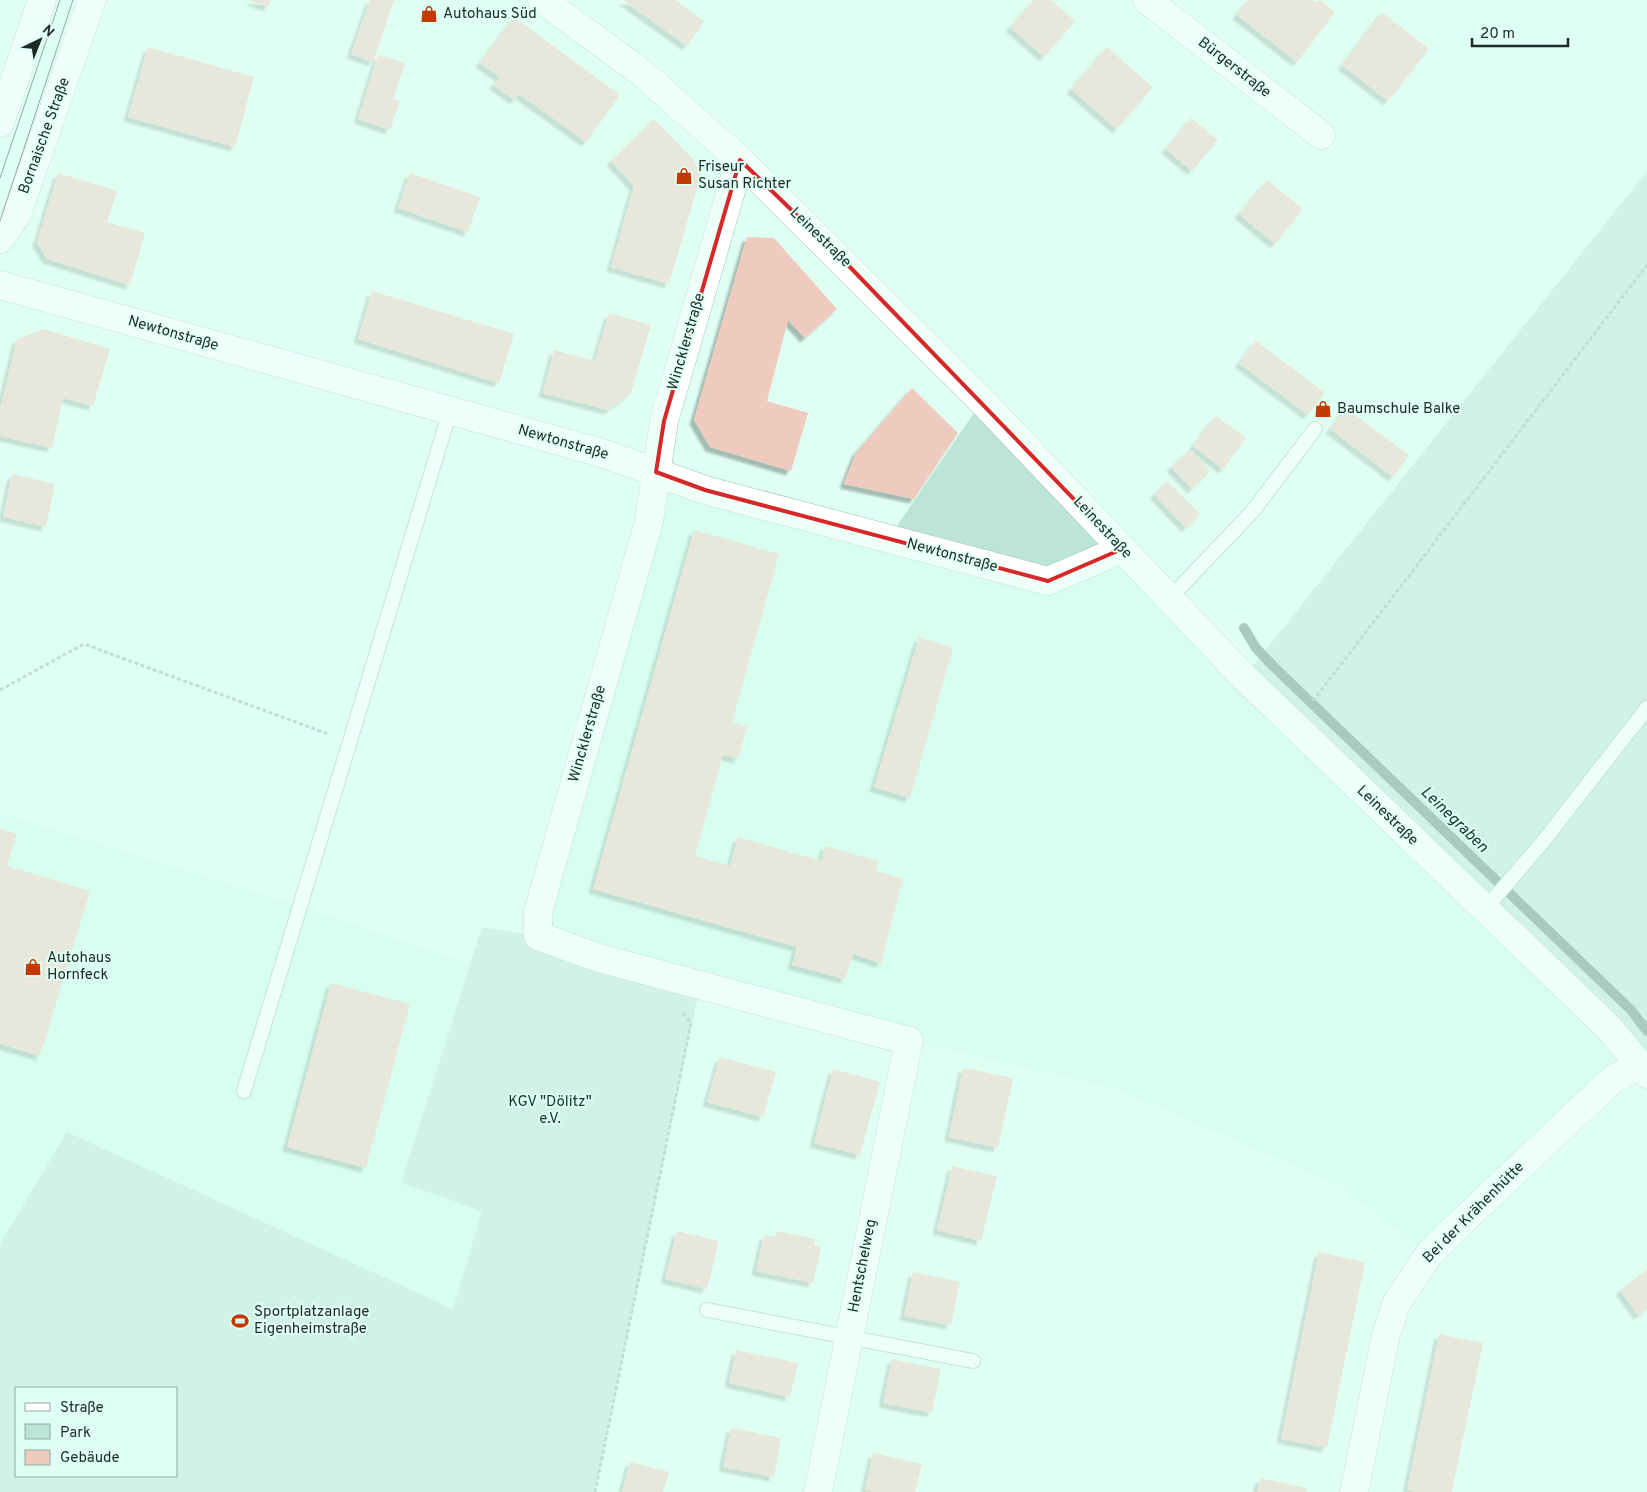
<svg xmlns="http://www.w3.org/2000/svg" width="1647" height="1492" viewBox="0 0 1647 1492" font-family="Overpass,sans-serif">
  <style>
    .built { fill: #cdfcea }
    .green { fill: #bde5d5; fill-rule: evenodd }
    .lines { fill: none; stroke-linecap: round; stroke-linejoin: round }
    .stream { stroke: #648c7e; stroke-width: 10 }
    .building { fill: #efcabf; filter: url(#shadow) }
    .service-casing { stroke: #9dc2b4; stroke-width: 16 }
    .minor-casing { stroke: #9dc2b4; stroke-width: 29 }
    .secondary-casing { stroke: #9dc2b4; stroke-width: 29 }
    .path { stroke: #9eb7ad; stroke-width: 3; stroke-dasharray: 4 2.5; stroke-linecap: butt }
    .service { stroke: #fff; stroke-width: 14 }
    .minor { stroke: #fff; stroke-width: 28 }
    .secondary { stroke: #fff; stroke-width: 28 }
    .tram { stroke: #31413b; stroke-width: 1 }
    .marked { fill: none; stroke: #d62828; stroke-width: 4; stroke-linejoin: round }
    .labels { text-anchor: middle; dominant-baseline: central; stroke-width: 4; stroke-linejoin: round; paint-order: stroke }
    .poi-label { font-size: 15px; fill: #1d2b26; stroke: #e0fff3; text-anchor: start }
    .street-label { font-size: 15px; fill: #1d2b26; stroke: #e0fff3 }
    .park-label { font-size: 15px; fill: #0a392c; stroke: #e0fff3 }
    .water-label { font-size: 16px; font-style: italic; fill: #134032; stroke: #e0fff3 }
  </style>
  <defs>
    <filter id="shadow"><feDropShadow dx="-4.5" dy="4.5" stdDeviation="1" flood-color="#0004"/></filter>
  </defs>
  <rect width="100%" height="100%" fill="#e0fff3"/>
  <!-- built -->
  <g class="built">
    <polygon points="656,472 1022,575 1122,549 1640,1065 1429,1254 1339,1185 1114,1088 909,1041 538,936"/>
    <polygon points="0,813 300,906 470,964 401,1183 482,1211 453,1310 67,1132 0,1244"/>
  </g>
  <!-- green -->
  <g class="green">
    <polygon points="1647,171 1647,1074 1244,677"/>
    <polygon points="982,401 1122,549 1048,581 888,539"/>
    <path d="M482 927 538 936 700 986 595 1492H0V1244L67 1132 453 1309 482 1211 401 1183ZM16 1388H176V1476H16Z"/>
  </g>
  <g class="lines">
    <!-- stream -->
    <polyline class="stream" points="1244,628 1256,648 1273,666 1631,1010 1647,1031"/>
  </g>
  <!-- building -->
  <g class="building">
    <polygon points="249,0 271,0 268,7"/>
    <polygon points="370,0 394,0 373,62 351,54"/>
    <polygon points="623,0 675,0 704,21 687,46"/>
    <polygon points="1034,0 1051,0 1075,21 1044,57 1010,27"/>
    <polygon points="1248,0 1313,0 1316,2 1320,0 1335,12 1297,62 1237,15"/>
    <polygon points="1382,12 1429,49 1388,101 1342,65"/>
    <polygon points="514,17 620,95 586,142 519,94 515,100 494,85 500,77 480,63"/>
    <polygon points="148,47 254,77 235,147 128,117"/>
    <polygon points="1107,47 1153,87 1117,129 1071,89"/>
    <polygon points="378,55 405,63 393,99 400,101 390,130 358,119"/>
    <polygon points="1191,118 1218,140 1192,171 1166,149"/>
    <polygon points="654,119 692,158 701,175 669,284 611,267 634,186 611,161"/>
    <polygon points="58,173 117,191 107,222 145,233 130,285 47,259 37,242"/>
    <polygon points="410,173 480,197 468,232 398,208"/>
    <polygon points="1267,180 1303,209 1275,244 1239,214"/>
    <polygon points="747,237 774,238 837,309 805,338 788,320 767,401 808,413 791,471 710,447 694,420"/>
    <polygon points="372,291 514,334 499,383 358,339"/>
    <polygon points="609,313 651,325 631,393 608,410 543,393 554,350 595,361"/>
    <polygon points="44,329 110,349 93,406 63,398 52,448 0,436 0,409 17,339"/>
    <polygon points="1256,341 1325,393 1308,415 1239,363"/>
    <polygon points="912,388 958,433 914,499 844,484 856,453"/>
    <polygon points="1346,408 1409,455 1393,477 1330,429"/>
    <polygon points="1216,416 1246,438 1223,469 1193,446"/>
    <polygon points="1190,449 1210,471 1192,489 1171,467"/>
    <polygon points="12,474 55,484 46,527 3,517"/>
    <polygon points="1167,481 1200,514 1186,528 1154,494"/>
    <polygon points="694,530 779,554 732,722 747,727 738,759 723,755 695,856 730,866 738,837 821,861 825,846 878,861 876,871 903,879 881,963 853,954 845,979 792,965 797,947 593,889"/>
    <polygon points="919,637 953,648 910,798 874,787"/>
    <polygon points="0,829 17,834 7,866 90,891 40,1056 0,1044"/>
    <polygon points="331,983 410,1004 366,1168 287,1147"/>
    <polygon points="720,1057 776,1072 763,1117 707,1102"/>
    <polygon points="963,1068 1013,1078 998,1148 949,1137"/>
    <polygon points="833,1069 880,1082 860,1155 814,1143"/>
    <polygon points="952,1166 997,1176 981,1241 937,1230"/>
    <polygon points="677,1231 719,1241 707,1289 665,1279"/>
    <polygon points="777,1231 815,1239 814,1245 821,1247 813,1283 756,1271 764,1235 776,1237"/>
    <polygon points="1319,1252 1365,1262 1327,1448 1281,1439"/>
    <polygon points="1647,1270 1647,1309 1638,1315 1620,1290"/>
    <polygon points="913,1272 960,1282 951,1325 904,1316"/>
    <polygon points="1439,1334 1483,1343 1452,1492 1416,1492 1407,1490"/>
    <polygon points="736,1350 798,1363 790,1397 729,1383"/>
    <polygon points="892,1359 941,1369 932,1413 883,1403"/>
    <polygon points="731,1428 781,1438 774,1477 723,1467"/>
    <polygon points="873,1453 922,1464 915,1492 875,1492 865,1490"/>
    <polygon points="630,1462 669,1472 663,1492 622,1492"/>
    <polygon points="1260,1478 1307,1488 1306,1492 1257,1492"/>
  </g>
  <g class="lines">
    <!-- service casing -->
    <g class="service-casing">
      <g id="service">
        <polyline points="1169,599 1252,512 1315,429"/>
        <polyline points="1484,910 1542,843 1647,708"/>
        <polyline points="244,1091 450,411"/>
        <polyline points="707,1310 973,1361"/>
      </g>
    </g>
    <!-- minor casing -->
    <g class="minor-casing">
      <g id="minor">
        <polyline points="1147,0 1321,135"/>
        <polyline points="740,160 664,421 649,521 538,912 538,936 599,958 909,1041 818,1492"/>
        <polyline points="0,285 602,453 705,490 1048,581 1122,549"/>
        <polyline points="1354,1492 1386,1335 1396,1304 1429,1254 1449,1234 1613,1079 1640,1065"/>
      </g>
    </g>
    <!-- secondary casing -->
    <g class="secondary-casing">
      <g id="secondary">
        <polyline points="542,0 641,72 740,160 982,401 1244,677 1610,1029 1647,1074"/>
        <polyline points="0,123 42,0"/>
        <polyline points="0,239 17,214 92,0"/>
      </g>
    </g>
    <!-- path -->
    <g class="path">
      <polyline points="0,690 84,644 328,734"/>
      <polyline points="1313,701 1647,265"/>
      <polyline points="595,1492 691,1023 683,1013"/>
    </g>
    <!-- service -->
    <use href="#service" class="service"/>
    <!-- minor -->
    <use href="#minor" class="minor"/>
    <!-- secondary -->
    <use href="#secondary" class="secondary"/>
    <!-- tram -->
    <g class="tram">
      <polyline points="0,178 60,0"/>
      <polyline points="0,221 73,0"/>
    </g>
  </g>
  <!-- marked area -->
  <path d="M0 0H1647V1492H0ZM740 160 847 264 1122 549 1048 581 705 490 656 472 664 421Z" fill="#e0fff3" fill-opacity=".55" fill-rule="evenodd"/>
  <path class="marked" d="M740 160 847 264 1122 549 1048 581 705 490 656 472 664 421Z"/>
  <!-- icons -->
  <defs>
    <g id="shop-bare" transform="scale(1.35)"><path d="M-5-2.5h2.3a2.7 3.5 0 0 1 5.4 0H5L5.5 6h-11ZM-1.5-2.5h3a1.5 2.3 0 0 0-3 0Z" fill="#c13a01" stroke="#e0fff3" stroke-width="2.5" paint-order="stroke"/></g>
    <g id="stadium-bare" transform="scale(1.35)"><path d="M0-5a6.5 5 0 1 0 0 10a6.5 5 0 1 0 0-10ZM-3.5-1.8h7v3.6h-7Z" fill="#c13a01" stroke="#e0fff3" stroke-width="2.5" paint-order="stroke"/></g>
  </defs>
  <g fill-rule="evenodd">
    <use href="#shop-bare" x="429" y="14"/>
    <use href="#shop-bare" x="684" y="176"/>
    <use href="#shop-bare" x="1323" y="409"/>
    <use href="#shop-bare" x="33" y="967"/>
    <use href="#stadium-bare" x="240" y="1321"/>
  </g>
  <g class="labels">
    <!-- poi labels -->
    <g class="poi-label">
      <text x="443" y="14">Autohaus Süd</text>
      <text x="698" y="167">Friseur<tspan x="698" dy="17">Susan Richter</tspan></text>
      <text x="1337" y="409">Baumschule Balke</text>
      <text x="47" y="958">Autohaus<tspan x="47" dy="17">Hornfeck</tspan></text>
      <text x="254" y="1312">Sportplatzanlage<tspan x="254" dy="17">Eigenheimstraße</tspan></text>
    </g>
    <!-- street labels -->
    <g class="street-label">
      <text transform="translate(1234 68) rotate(38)">Bürgerstraße</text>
      <text transform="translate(45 136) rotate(-70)">Bornaische Straße</text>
      <text transform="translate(820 238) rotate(44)">Leinestraße</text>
      <text transform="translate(173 334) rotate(16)">Newtonstraße</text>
      <text transform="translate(687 342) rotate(-74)">Wincklerstraße</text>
      <text transform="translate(563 443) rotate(16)">Newtonstraße</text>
      <text transform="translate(1102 528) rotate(47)">Leinestraße</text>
      <text transform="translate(952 556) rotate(15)">Newtonstraße</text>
      <text transform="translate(588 734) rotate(-74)">Wincklerstraße</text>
      <text transform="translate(1387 816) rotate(44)">Leinestraße</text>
      <text transform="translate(1474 1213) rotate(-45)">Bei der Krähenhütte</text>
      <text transform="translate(863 1266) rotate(-79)">Hentschelweg</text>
    </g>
    <!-- park labels -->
    <g class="park-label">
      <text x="550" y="1102">KGV "Dölitz"<tspan x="550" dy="17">e.V.</tspan></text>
    </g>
    <!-- water labels -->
    <g class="water-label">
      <text transform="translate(1454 820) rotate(44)">Leinegraben</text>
    </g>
  </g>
  <!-- legend -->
  <rect x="15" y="1387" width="162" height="90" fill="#e0fff3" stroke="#92aaa1"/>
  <rect x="25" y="1403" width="25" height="8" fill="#ffffff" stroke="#92aaa1"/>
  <text x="60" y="1412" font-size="15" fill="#1d2b26">Straße</text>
  <rect x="25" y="1424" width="25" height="15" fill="#bde5d5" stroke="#92aaa1"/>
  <text x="60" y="1437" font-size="15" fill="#1d2b26">Park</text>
  <rect x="25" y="1450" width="25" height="15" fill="#efcabf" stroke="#92aaa1"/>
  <text x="60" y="1462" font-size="15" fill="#1d2b26">Gebäude</text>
  <!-- north arrow -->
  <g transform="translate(40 40) rotate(43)" stroke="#e0fff3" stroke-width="4" paint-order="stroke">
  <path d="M0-4L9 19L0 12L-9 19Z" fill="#1d2b26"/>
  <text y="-8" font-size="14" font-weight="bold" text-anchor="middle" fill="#1d2b26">N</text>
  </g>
  <!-- scale -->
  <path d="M1472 38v8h96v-8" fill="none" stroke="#1d2b26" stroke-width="2.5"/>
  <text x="1480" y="38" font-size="15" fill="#1d2b26" stroke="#e0fff3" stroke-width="4" paint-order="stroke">20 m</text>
</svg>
